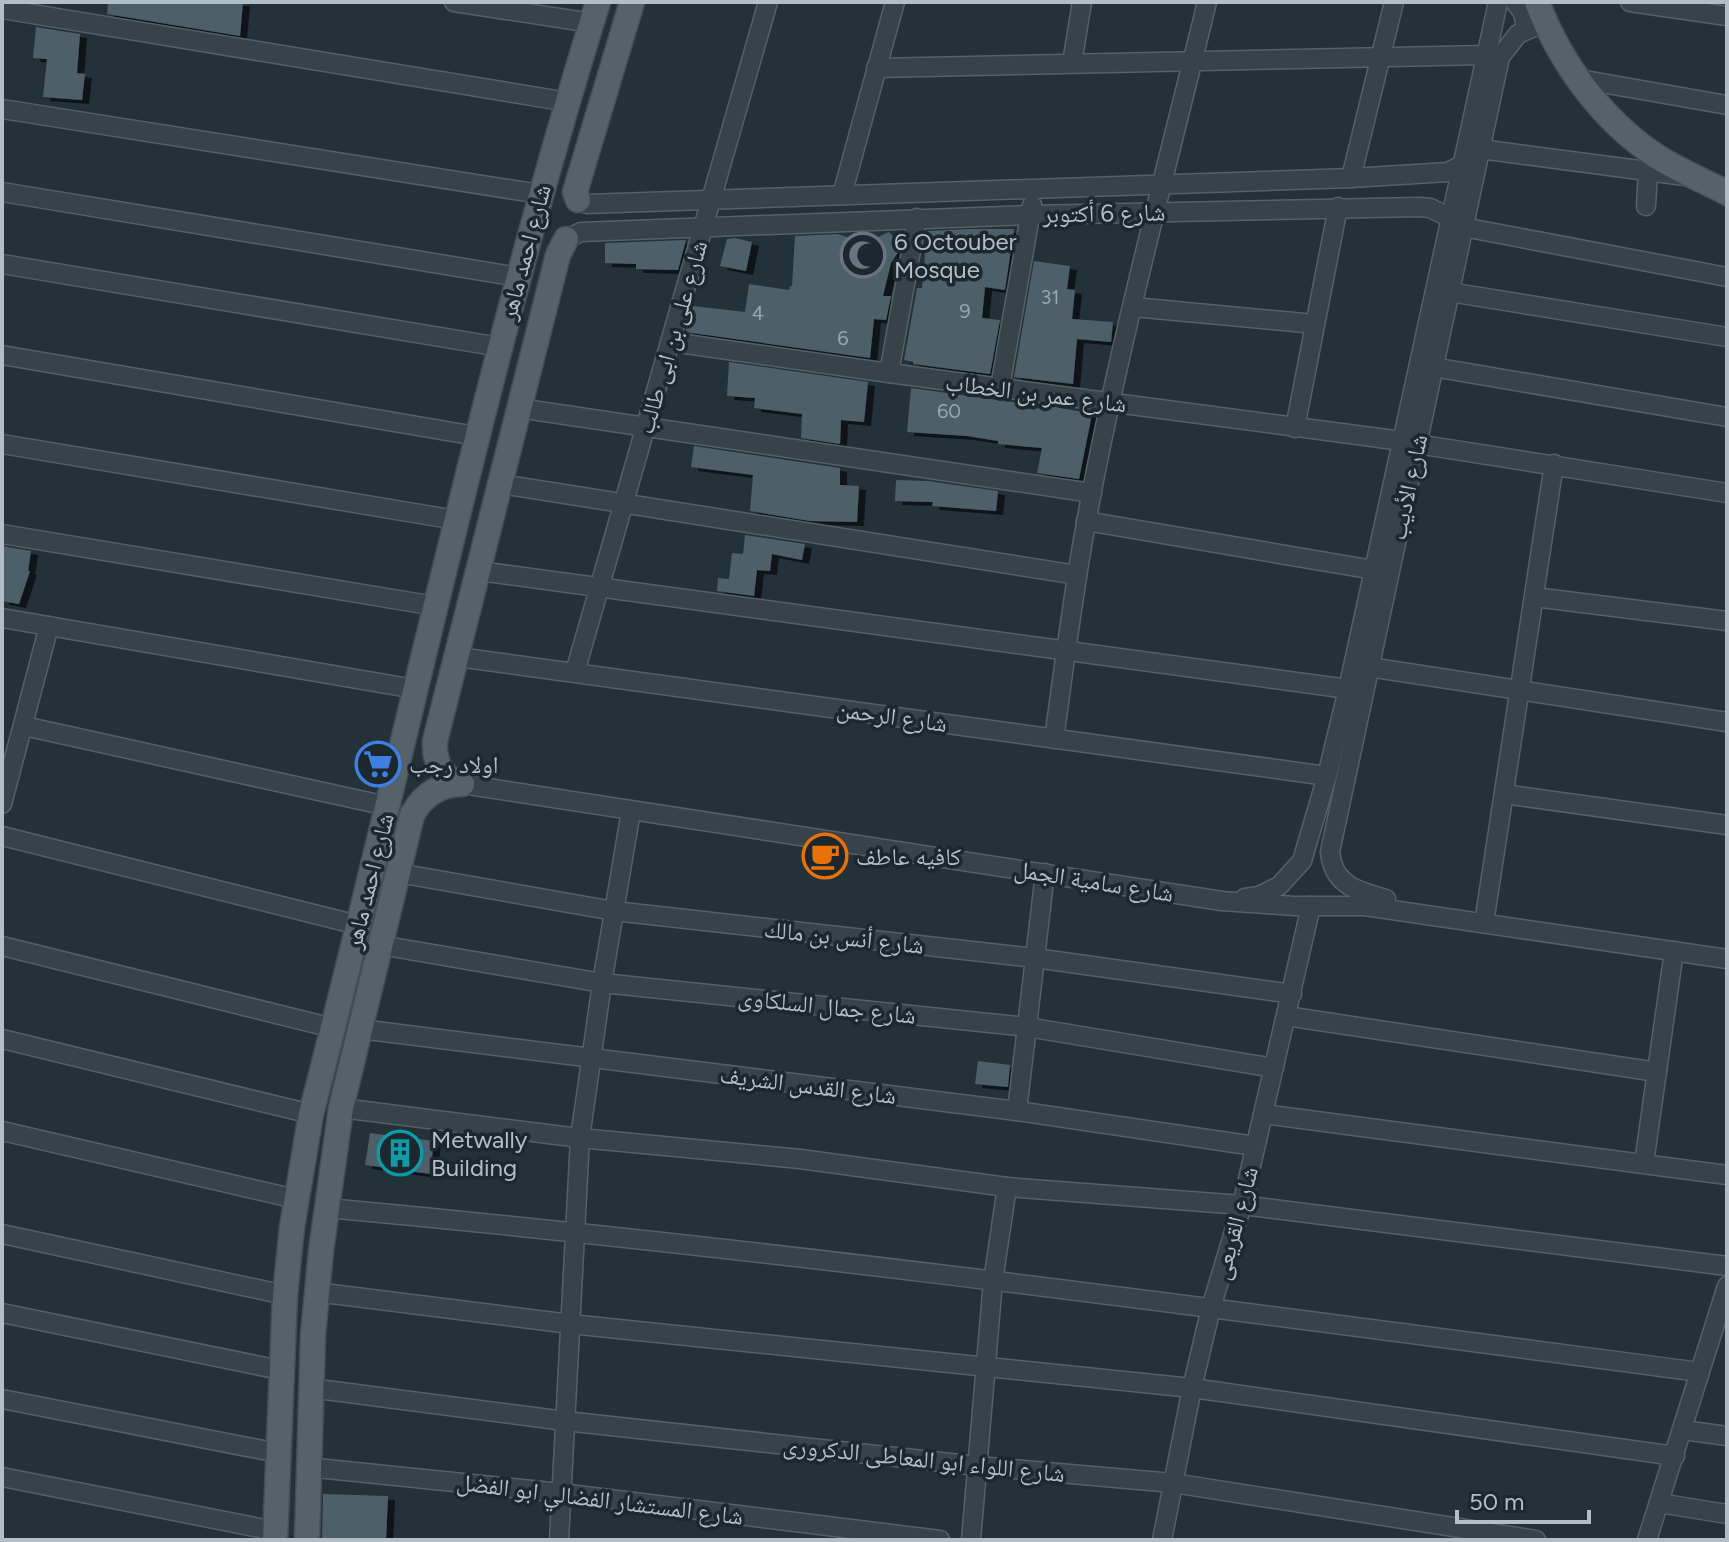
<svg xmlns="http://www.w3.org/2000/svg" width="1729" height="1542" viewBox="0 0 1729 1542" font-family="Figtree,'Noto Naskh Arabic',sans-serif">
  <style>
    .building { fill: #4e5e67; filter: url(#shadow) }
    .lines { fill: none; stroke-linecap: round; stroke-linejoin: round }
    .minor-casing { stroke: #556067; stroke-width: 21 }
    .major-casing { stroke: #434e55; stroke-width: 27 }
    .minor { stroke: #374349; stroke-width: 18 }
    .major { stroke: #556269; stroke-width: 24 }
    .labels { text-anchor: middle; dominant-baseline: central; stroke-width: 7; stroke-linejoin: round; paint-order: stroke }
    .number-label { font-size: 20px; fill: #99a6ae }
    .street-label { font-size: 24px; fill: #b2bec5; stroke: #1c272e }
    .poi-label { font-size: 24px; fill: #b2bec5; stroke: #1c272e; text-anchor: start }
  </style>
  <defs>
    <filter id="shadow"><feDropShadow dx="7" dy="4" stdDeviation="0" flood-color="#0009"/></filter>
  </defs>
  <rect width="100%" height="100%" fill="#233139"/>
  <!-- building -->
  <g class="building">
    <polygon points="108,2 243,2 240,36 107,14"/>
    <polygon points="36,27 80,34 77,73 85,74 82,100 43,97 47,59 33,58"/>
    <polygon points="968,229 1014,229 1005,290 985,287 982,318 1000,320 990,374 913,364 913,362 904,360 917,288 922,288 927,231"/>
    <polygon points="889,232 900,244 899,251 891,263 883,296 891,296 886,320 874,319 870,358 685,332 693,306 745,312 749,284 789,290 790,286 792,286 795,236 838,234 850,238 878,237"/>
    <polygon points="735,238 752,242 746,271 720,266 727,239"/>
    <polygon points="686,240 678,270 636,269 636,264 605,263 605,243"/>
    <polygon points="1034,261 1070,266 1067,289 1075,290 1072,319 1113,322 1111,342 1077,339 1073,384 1014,377"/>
    <polygon points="729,362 868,382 864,422 841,420 840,444 801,438 802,414 754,408 755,398 727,396"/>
    <polygon points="911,388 1028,404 1027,409 1057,407 1092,414 1079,479 1037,473 1042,448 998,444 998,441 967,436 907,432"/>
    <polygon points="694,446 840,468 840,485 859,486 857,522 810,521 750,511 753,475 691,467"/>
    <polygon points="896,480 928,481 998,491 996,511 932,506 933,502 895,501"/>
    <polygon points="745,535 805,544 802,560 772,554 770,571 757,570 754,596 717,591 718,578 729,579 732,553 743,554"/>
    <polygon points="2,546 31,551 28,571 30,571 19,604 2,601"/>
    <polygon points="978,1061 1010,1065 1008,1087 975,1084"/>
    <polygon points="370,1133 434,1141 430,1174 365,1165"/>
    <polygon points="323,1494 388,1496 386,1540 322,1540"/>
  </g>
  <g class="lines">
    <!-- minor casing -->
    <g class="minor-casing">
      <g id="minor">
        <polyline points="454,2 592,23"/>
        <polyline points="1515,2 1523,13 1526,28"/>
        <polyline points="1630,2 1727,16"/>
        <polyline points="2,9 568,102"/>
        <polyline points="1072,63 1082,2"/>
        <polyline points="876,68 1486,55"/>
        <polyline points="1579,79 1727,105"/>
        <polyline points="2,109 540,194"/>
        <polyline points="1480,149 1685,176"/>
        <polyline points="1351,178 1394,2"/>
        <polyline points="2,192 519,277"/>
        <polyline points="842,195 895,2"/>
        <polyline points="578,200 587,204 1351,178 1448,172 1462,165"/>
        <polyline points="1646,206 1648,171"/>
        <polyline points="1463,227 1727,277"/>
        <polyline points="566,239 581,232 1031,215 1420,207 1430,208 1451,218"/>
        <polyline points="2,264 500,347"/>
        <polyline points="1449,292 1727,337"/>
        <polyline points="1133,307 1315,324"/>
        <polyline points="671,342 889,373 1402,441"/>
        <polyline points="2,355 476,436"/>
        <polyline points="1433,367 1727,417"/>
        <polyline points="889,373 917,218"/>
        <polyline points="1000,387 1032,205"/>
        <polyline points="518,408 1092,493"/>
        <polyline points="1295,428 1338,207"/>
        <polyline points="2,444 456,520"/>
        <polyline points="1417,444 1727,493"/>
        <polyline points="501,484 1077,575"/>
        <polyline points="1086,521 1374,570"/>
        <polyline points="2,534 435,606"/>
        <polyline points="479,571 1348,689"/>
        <polyline points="1534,597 1727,621"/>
        <polyline points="2,618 415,689"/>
        <polyline points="458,657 1327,776"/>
        <polyline points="1369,667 1727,722"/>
        <polyline points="575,672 768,2"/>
        <polyline points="24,726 387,806"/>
        <path d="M1054 739C1064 667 1073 594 1086 523 1118 347 1165 175 1207 2"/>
        <polyline points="462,784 1222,901 1294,906 1365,906 1727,959"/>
        <polyline points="1504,794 1727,825"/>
        <polyline points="2,804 49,626"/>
        <polyline points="2,836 358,925"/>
        <polyline points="398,873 614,911 1035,958 1292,994"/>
        <polyline points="1245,898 1259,896 1279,886 1302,861 1327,776 1348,689 1498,2"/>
        <path d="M1386 899C1357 891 1333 885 1330 852L1500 57 1518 34 1546 22"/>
        <polyline points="1484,923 1554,464"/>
        <polyline points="380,945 602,983 1027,1027 1274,1068"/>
        <polyline points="2,946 333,1028"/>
        <polyline points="1286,1016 1657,1072"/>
        <polyline points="360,1029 1017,1111 1255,1146"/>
        <polyline points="2,1039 311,1114"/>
        <polyline points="341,1108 580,1138 800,1159 1007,1187 1242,1205 1727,1266"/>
        <polyline points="1017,1111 1045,873"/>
        <polyline points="1263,1114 1727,1175"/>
        <polyline points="2,1131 296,1199"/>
        <polyline points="1644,1163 1674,951"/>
        <path d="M327 1208C786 1250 1243 1312 1700 1372"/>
        <polyline points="2,1234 285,1295"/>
        <polyline points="316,1292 570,1324 1192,1388 1675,1456"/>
        <polyline points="2,1313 280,1370"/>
        <polyline points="310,1388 565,1421 978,1466 1173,1483 1536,1540"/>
        <polyline points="2,1399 278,1453"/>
        <polyline points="1683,1430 1727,1436"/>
        <polyline points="307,1467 561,1493 940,1540"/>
        <polyline points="2,1477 275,1531"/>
        <polyline points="1659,1503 1727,1514"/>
        <polyline points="559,1540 580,1138 602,983 631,811"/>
        <polyline points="971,1540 993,1281 1007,1187"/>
        <polyline points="1162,1540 1192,1388 1211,1308 1242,1205 1311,906"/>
        <polyline points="1647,1540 1727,1286"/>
      </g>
    </g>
    <!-- major casing -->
    <g class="major-casing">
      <g id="major">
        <path d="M1537 2C1560 63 1602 120 1656 156 1678 170 1704 181 1727 193"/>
        <polyline points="578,200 575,192 632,2"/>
        <path d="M462 784C441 777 434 763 435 741L558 255 566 239"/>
        <path d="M275 1540 285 1295 292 1227 311 1114C407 743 484 368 598 2"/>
        <path d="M307 1540 313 1335 321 1251 341 1108 412 815C423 795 439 784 462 784"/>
      </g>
    </g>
    <!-- minor -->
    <use href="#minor" class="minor"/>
    <!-- major -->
    <use href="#major" class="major"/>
  </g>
  <!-- icons -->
  <defs>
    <g id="mosque-ring" transform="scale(2.3)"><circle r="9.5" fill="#1c272e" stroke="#6b7280" stroke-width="1.5"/><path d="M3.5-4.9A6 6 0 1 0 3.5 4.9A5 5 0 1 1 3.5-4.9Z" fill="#6b7280"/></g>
    <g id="supermarket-ring" transform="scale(2.3)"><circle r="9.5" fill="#1c272e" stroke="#3f7fe0" stroke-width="1.5"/><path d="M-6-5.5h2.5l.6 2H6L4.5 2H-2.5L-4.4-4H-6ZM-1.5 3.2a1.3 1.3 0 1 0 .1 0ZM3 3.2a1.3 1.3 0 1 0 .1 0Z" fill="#3f7fe0"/></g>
    <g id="cafe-ring" transform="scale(2.3)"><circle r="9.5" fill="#1c272e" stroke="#e8710a" stroke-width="1.5"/><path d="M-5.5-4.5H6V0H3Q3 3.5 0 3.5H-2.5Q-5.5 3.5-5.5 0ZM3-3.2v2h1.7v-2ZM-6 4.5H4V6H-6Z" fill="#e8710a"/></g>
    <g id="building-ring" transform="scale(2.3)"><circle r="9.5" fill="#1c272e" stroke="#0f9aa8" stroke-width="1.5"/><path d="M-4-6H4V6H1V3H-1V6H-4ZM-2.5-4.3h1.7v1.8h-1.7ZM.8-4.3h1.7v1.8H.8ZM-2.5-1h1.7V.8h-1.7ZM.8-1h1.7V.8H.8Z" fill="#0f9aa8"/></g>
  </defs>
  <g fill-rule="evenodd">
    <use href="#mosque-ring" x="863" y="255"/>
    <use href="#supermarket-ring" x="378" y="764"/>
    <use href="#cafe-ring" x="825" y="856"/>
    <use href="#building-ring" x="400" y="1153"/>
  </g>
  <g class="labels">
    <!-- number labels -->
    <g class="number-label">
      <text x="1050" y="297">31</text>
      <text x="965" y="311">9</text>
      <text x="758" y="313">4</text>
      <text x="843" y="338">6</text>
      <text x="949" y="411">60</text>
    </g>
    <!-- street labels -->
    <g class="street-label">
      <text transform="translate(1104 213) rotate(-1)">شارع 6 أكتوبر</text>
      <text transform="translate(525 252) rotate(-75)">شارع احمد ماهر</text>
      <text transform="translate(672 337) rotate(-74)">شارع على بن ابى طالب</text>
      <text transform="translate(1036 393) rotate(7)">شارع عمر بن الخطاب</text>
      <text transform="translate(1408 487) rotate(-78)">شارع الأديب</text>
      <text transform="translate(892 716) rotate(8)">شارع الرحمن</text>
      <text transform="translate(369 881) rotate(-76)">شارع احمد ماهر</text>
      <text transform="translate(1094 881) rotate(9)">شارع سامية الجمل</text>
      <text transform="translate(844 937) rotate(6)">شارع أنس بن مالك</text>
      <text transform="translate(827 1006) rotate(6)">شارع جمال السلكاوى</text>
      <text transform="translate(808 1085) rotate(7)">شارع القدس الشريف</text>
      <text transform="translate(1235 1223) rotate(-75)">شارع القريعى</text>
      <text transform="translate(924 1459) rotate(6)">شارع اللواء ابو المعاطى الدكرورى</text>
      <text transform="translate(600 1499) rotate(7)">شارع المستشار الفضالي ابو الفضل</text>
    </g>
    <!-- poi labels -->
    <g class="poi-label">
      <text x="894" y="241">6 Octouber<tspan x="894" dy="28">Mosque</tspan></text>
      <text x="409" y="764">اولاد رجب</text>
      <text x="856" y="856">كافيه عاطف</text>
      <text x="431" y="1139">Metwally<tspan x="431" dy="28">Building</tspan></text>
    </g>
  </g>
  <!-- border -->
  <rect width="1729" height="1542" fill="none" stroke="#b2bec5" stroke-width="8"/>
  <!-- scale -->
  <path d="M1457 1510v12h132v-12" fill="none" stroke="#b2bec5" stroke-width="4"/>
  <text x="1469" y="1510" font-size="24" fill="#b2bec5" stroke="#1c272e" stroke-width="6" paint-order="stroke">50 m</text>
</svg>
